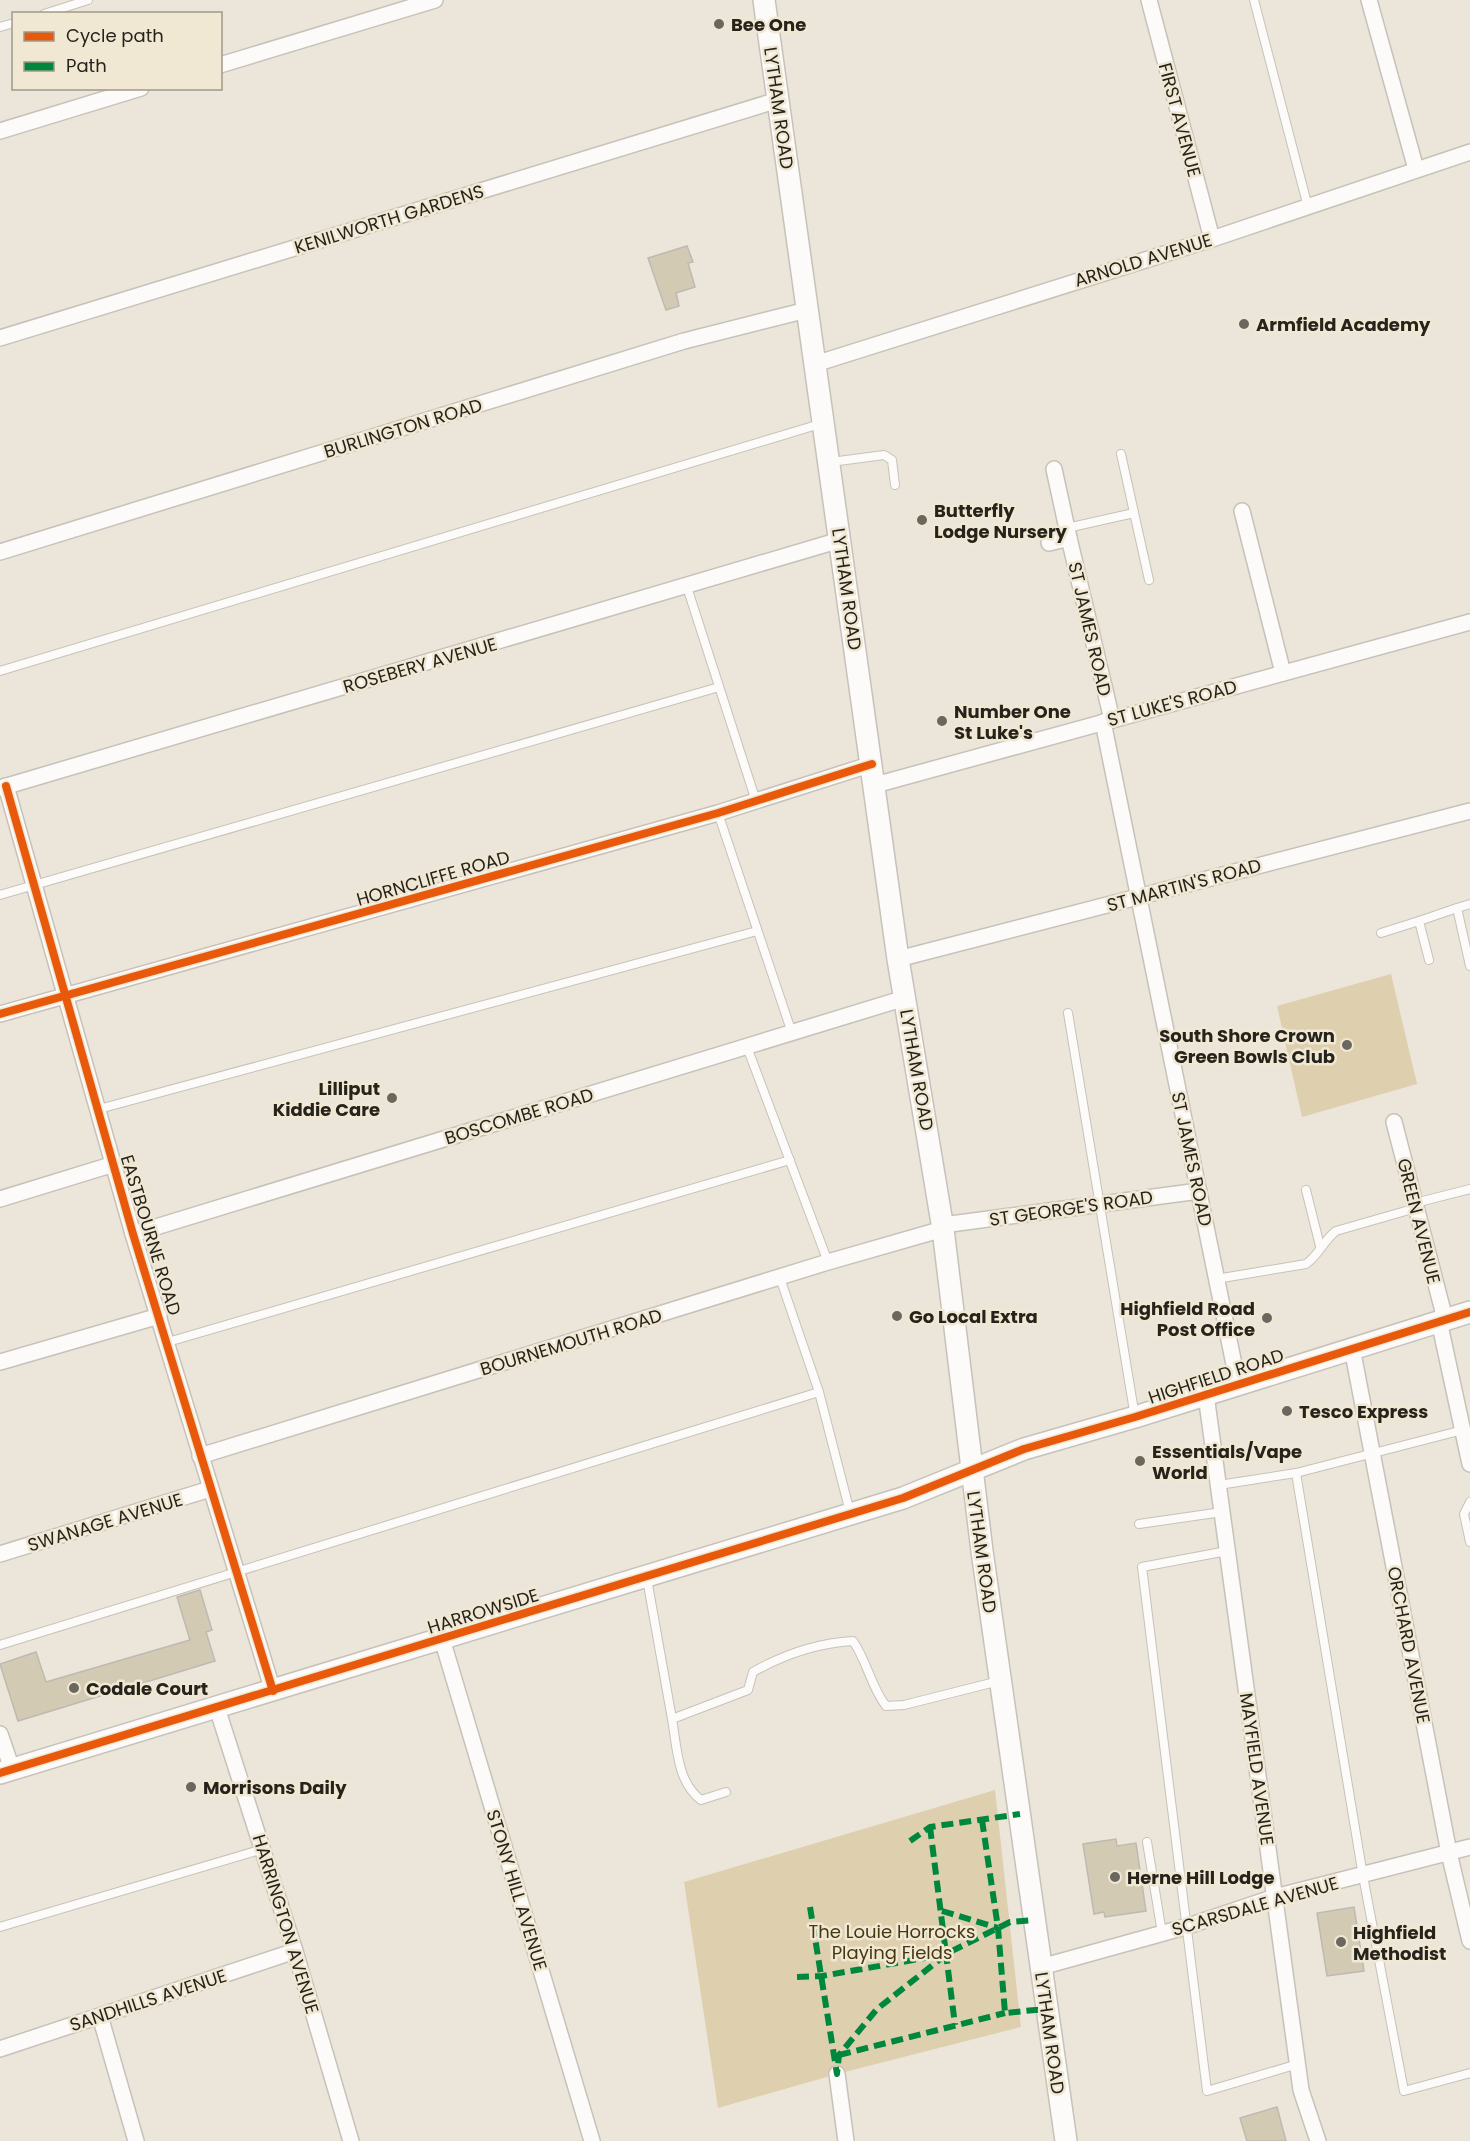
<svg xmlns="http://www.w3.org/2000/svg" width="1470" height="2141" viewBox="0 0 1470 2141" font-family="Poppins,sans-serif">
  <style>
    .green { fill: #ded0af }
    .building { fill: #d3cab4; stroke: #bebab1; stroke-width: 1.5 }
    .lines { fill: none; stroke-linecap: round; stroke-linejoin: round }
    .lane-casing { stroke: #c7c2b9; stroke-width: 10 }
    .street-casing { stroke: #c7c2b9; stroke-width: 18 }
    .secondary-casing { stroke: #c7c2b9; stroke-width: 24 }
    .lane { stroke: #fcfbf9; stroke-width: 8 }
    .street { stroke: #fcfbf9; stroke-width: 15 }
    .secondary { stroke: #fcfbf9; stroke-width: 21 }
    .quiet { stroke: #00873e; stroke-width: 6; stroke-dasharray: 12 6; stroke-linecap: butt }
    .cycleway-casing { stroke: #f1e8d4; stroke-width: 11 }
    .cycleway { stroke: #e8590c; stroke-width: 8 }
    .poi-dot { fill: #6b675e; stroke: #f1e8d4; stroke-width: 2 }
    .labels { text-anchor: middle; dominant-baseline: central; stroke-width: 5; stroke-linejoin: round; paint-order: stroke }
    .poi-label { font-size: 18px; font-weight: bold; fill: #26231c; stroke: #f1e8d4; text-anchor: start }
    .street-label { font-size: 18px; fill: #26231c; stroke: #f1e8d4 }
    .park-label { font-size: 18px; fill: #453710; stroke: #f1e8d4 }
  </style>
  <rect width="100%" height="100%" fill="#ebe5da"/>
  <!-- green -->
  <g class="green">
    <polygon points="1391,974 1417,1084 1302,1117 1277,1006"/>
    <polygon points="995,1790 1021,2027 837,2074 718,2108 684,1882"/>
  </g>
  <!-- building -->
  <g class="building">
    <polygon points="687,246 693,262 688,263 695,287 676,293 679,306 666,310 648,258"/>
    <polygon points="200,1590 212,1630 206,1632 215,1661 18,1721 0,1664 36,1652 46,1682 190,1640 177,1597"/>
    <polygon points="1116,1839 1117,1846 1136,1843 1146,1911 1105,1917 1104,1912 1094,1914 1083,1844"/>
    <polygon points="1354,1907 1364,1971 1327,1976 1317,1913"/>
    <polygon points="1277,2107 1286,2141 1247,2141 1240,2118"/>
  </g>
  <g class="lines">
    <!-- lane casing -->
    <g class="lane-casing">
      <g id="lane">
        <polyline points="1254,0 1308,207"/>
        <polyline points="44,14 88,0"/>
        <polyline points="0,27 14,23"/>
        <polyline points="1121,454 1149,580"/>
        <polyline points="831,462 884,455 892,460 895,485"/>
        <polyline points="1067,528 1134,513"/>
        <polyline points="687,587 756,801"/>
        <polyline points="0,671 820,424"/>
        <polyline points="718,813 792,1033"/>
        <polyline points="0,895 719,687"/>
        <polyline points="1470,904 1457,908 1470,966"/>
        <polyline points="1381,933 1419,921"/>
        <polyline points="1429,960 1419,921 1457,908"/>
        <polyline points="1068,1013 1135,1417"/>
        <polyline points="747,1047 828,1262"/>
        <polyline points="99,1109 757,931"/>
        <polyline points="1306,1190 1320,1246"/>
        <polyline points="1415,1203 1470,1189"/>
        <polyline points="780,1278 819,1392 850,1512"/>
        <path d="M1216 1279 1306 1264C1319 1255 1323 1241 1336 1231L1416 1208"/>
        <polyline points="168,1342 790,1160"/>
        <polyline points="1296,1473 1363,1876 1404,2091 1470,2073"/>
        <polyline points="1219,1485 1296,1473 1463,1430"/>
        <polyline points="1470,1502 1464,1514 1470,1542"/>
        <polyline points="1139,1524 1222,1512"/>
        <polyline points="1227,1551 1142,1567 1207,2091 1298,2064"/>
        <polyline points="647,1579 672,1719"/>
        <polyline points="0,1645 819,1392"/>
        <path d="M726 1792 701 1800C677 1782 677 1747 672 1719L748 1690 753 1672C783 1655 819 1643 853 1641 867 1661 871 1687 886 1706L904 1705 999 1681"/>
        <polyline points="1147,1842 1162,1933"/>
        <polyline points="0,1927 263,1849"/>
      </g>
    </g>
    <!-- street casing -->
    <g class="street-casing">
      <g id="street">
        <polyline points="1149,0 1212,239"/>
        <polyline points="1369,0 1416,169"/>
        <polyline points="220,65 435,0"/>
        <polyline points="0,131 141,88"/>
        <polyline points="0,338 778,100"/>
        <polyline points="815,364 1212,239 1470,152"/>
        <polyline points="1054,469 1069,538"/>
        <polyline points="1242,511 1283,673"/>
        <polyline points="1049,543 1069,538 1112,720"/>
        <polyline points="0,552 684,341 807,310"/>
        <polyline points="1103,722 1238,1384"/>
        <polyline points="875,785 1470,622"/>
        <polyline points="6,786 133,1234 273,1691"/>
        <polyline points="0,788 840,540"/>
        <polyline points="898,959 1470,811"/>
        <polyline points="0,1014 718,813 872,764"/>
        <polyline points="1394,1122 1445,1319"/>
        <polyline points="0,1199 114,1164"/>
        <polyline points="943,1225 1199,1191"/>
        <polyline points="133,1234 905,998"/>
        <polyline points="1439,1321 1470,1464"/>
        <polyline points="1352,1348 1449,1853 1470,1941"/>
        <polyline points="0,1362 159,1316"/>
        <polyline points="1206,1395 1301,2090 1318,2141"/>
        <polyline points="200,1456 828,1262 943,1229"/>
        <polyline points="0,1554 210,1489"/>
        <polyline points="442,1639 592,2141"/>
        <polyline points="217,1708 295,1951 351,2141"/>
        <polyline points="0,1734 12,1769"/>
        <polyline points="1041,1967 1185,1927 1275,1897 1470,1847"/>
        <polyline points="100,2016 136,2141"/>
        <polyline points="0,2049 295,1951"/>
        <polyline points="837,2074 846,2141"/>
      </g>
    </g>
    <!-- secondary casing -->
    <g class="secondary-casing">
      <g id="secondary">
        <polyline points="764,0 898,959 943,1229 982,1551 1066,2141"/>
        <polyline points="0,1773 903,1498 1024,1449 1135,1417 1470,1312"/>
      </g>
    </g>
    <!-- lane -->
    <use href="#lane" class="lane"/>
    <!-- street -->
    <use href="#street" class="street"/>
    <!-- secondary -->
    <use href="#secondary" class="secondary"/>
    <!-- quiet -->
    <g class="quiet">
      <polyline points="982,1820 998,1928 1005,2013 1045,2009"/>
      <polyline points="930,1827 955,2025"/>
      <polyline points="910,1841 930,1827 1020,1814"/>
      <polyline points="810,1907 837,2074 839,2055 877,2009 948,1953 1010,1922 1034,1920"/>
      <polyline points="942,1911 998,1928"/>
      <polyline points="925,1935 945,1933"/>
      <polyline points="797,1977 822,1976 942,1955"/>
      <polyline points="839,2055 1005,2013"/>
    </g>
    <!-- cycleway casing -->
    <g class="cycleway-casing">
      <g id="cycleway">
        <polyline points="6,786 133,1234 273,1691"/>
        <polyline points="0,1014 718,813 872,764"/>
        <polyline points="0,1773 903,1498 1024,1449 1135,1417 1470,1312"/>
      </g>
    </g>
    <!-- cycleway -->
    <use href="#cycleway" class="cycleway"/>
  </g>
  <!-- markers -->
  <g class="poi-dot">
    <circle cx="719" cy="24" r="6"/>
    <circle cx="1244" cy="324" r="6"/>
    <circle cx="922" cy="520" r="6"/>
    <circle cx="942" cy="721" r="6"/>
    <circle cx="1347" cy="1045" r="6"/>
    <circle cx="392" cy="1098" r="6"/>
    <circle cx="897" cy="1316" r="6"/>
    <circle cx="1267" cy="1318" r="6"/>
    <circle cx="1287" cy="1411" r="6"/>
    <circle cx="1140" cy="1461" r="6"/>
    <circle cx="74" cy="1688" r="6"/>
    <circle cx="191" cy="1787" r="6"/>
    <circle cx="1115" cy="1877" r="6"/>
    <circle cx="1341" cy="1942" r="6"/>
  </g>
  <g class="labels">
    <!-- poi labels -->
    <g class="poi-label">
      <text x="731" y="24">Bee One</text>
      <text x="1256" y="324">Armfield Academy</text>
      <text x="934" y="510">Butterfly<tspan x="934" dy="21">Lodge Nursery</tspan></text>
      <text x="954" y="711">Number One<tspan x="954" dy="21">St Luke's</tspan></text>
      <text x="1335" y="1035" text-anchor="end">South Shore Crown<tspan x="1335" dy="21">Green Bowls Club</tspan></text>
      <text x="380" y="1088" text-anchor="end">Lilliput<tspan x="380" dy="21">Kiddie Care</tspan></text>
      <text x="1255" y="1308" text-anchor="end">Highfield Road<tspan x="1255" dy="21">Post Office</tspan></text>
      <text x="909" y="1316">Go Local Extra</text>
      <text x="1299" y="1411">Tesco Express</text>
      <text x="1152" y="1451">Essentials/Vape<tspan x="1152" dy="21">World</tspan></text>
      <text x="86" y="1688">Codale Court</text>
      <text x="203" y="1787">Morrisons Daily</text>
      <text x="1127" y="1877">Herne Hill Lodge</text>
      <text x="1353" y="1932">Highfield<tspan x="1353" dy="21">Methodist</tspan></text>
    </g>
    <!-- street labels -->
    <g class="street-label">
      <text transform="translate(779 108) rotate(82)">LYTHAM ROAD</text>
      <text transform="translate(1180 120) rotate(75)">FIRST AVENUE</text>
      <text transform="translate(389 219) rotate(-17)">KENILWORTH GARDENS</text>
      <text transform="translate(1143 260) rotate(-17)">ARNOLD AVENUE</text>
      <text transform="translate(403 428) rotate(-17)">BURLINGTON ROAD</text>
      <text transform="translate(847 589) rotate(82)">LYTHAM ROAD</text>
      <text transform="translate(1090 629) rotate(77)">ST JAMES ROAD</text>
      <text transform="translate(420 665) rotate(-16)">ROSEBERY AVENUE</text>
      <text transform="translate(1172 703) rotate(-15)">ST LUKE'S ROAD</text>
      <text transform="translate(433 878) rotate(-16)">HORNCLIFFE ROAD</text>
      <text transform="translate(1184 885) rotate(-15)">ST MARTIN'S ROAD</text>
      <text transform="translate(917 1070) rotate(80)">LYTHAM ROAD</text>
      <text transform="translate(519 1116) rotate(-17)">BOSCOMBE ROAD</text>
      <text transform="translate(1192 1159) rotate(78)">ST JAMES ROAD</text>
      <text transform="translate(1071 1208) rotate(-8)">ST GEORGE'S ROAD</text>
      <text transform="translate(1419 1221) rotate(76)">GREEN AVENUE</text>
      <text transform="translate(151 1235) rotate(73)">EASTBOURNE ROAD</text>
      <text transform="translate(571 1342) rotate(-17)">BOURNEMOUTH ROAD</text>
      <text transform="translate(1216 1376) rotate(-18)">HIGHFIELD ROAD</text>
      <text transform="translate(105 1522) rotate(-17)">SWANAGE AVENUE</text>
      <text transform="translate(982 1552) rotate(82)">LYTHAM ROAD</text>
      <text transform="translate(483 1611) rotate(-17)">HARROWSIDE</text>
      <text transform="translate(1409 1645) rotate(79)">ORCHARD AVENUE</text>
      <text transform="translate(1257 1769) rotate(82)">MAYFIELD AVENUE</text>
      <text transform="translate(517 1890) rotate(73)">STONY HILL AVENUE</text>
      <text transform="translate(1255 1906) rotate(-16)">SCARSDALE AVENUE</text>
      <text transform="translate(286 1924) rotate(73)">HARRINGTON AVENUE</text>
      <text transform="translate(148 2000) rotate(-18)">SANDHILLS AVENUE</text>
      <text transform="translate(1050 2033) rotate(82)">LYTHAM ROAD</text>
    </g>
    <!-- park labels -->
    <g class="park-label">
      <text x="892" y="1931">The Louie Horrocks<tspan x="892" dy="21">Playing Fields</tspan></text>
    </g>
  </g>
  <!-- legend -->
  <rect x="12" y="12" width="210" height="78" fill="#f1e8d4" stroke="#a0998a" stroke-width="1.5"/>
  <rect x="24" y="32" width="30" height="9" fill="#e8590c" stroke="#a0998a" stroke-width="1.5"/>
  <text x="66" y="42" font-size="18" fill="#26231c">Cycle path</text>
  <rect x="24" y="62" width="30" height="9" fill="#00873e" stroke="#a0998a" stroke-width="1.5"/>
  <text x="66" y="72" font-size="18" fill="#26231c">Path</text>
</svg>
